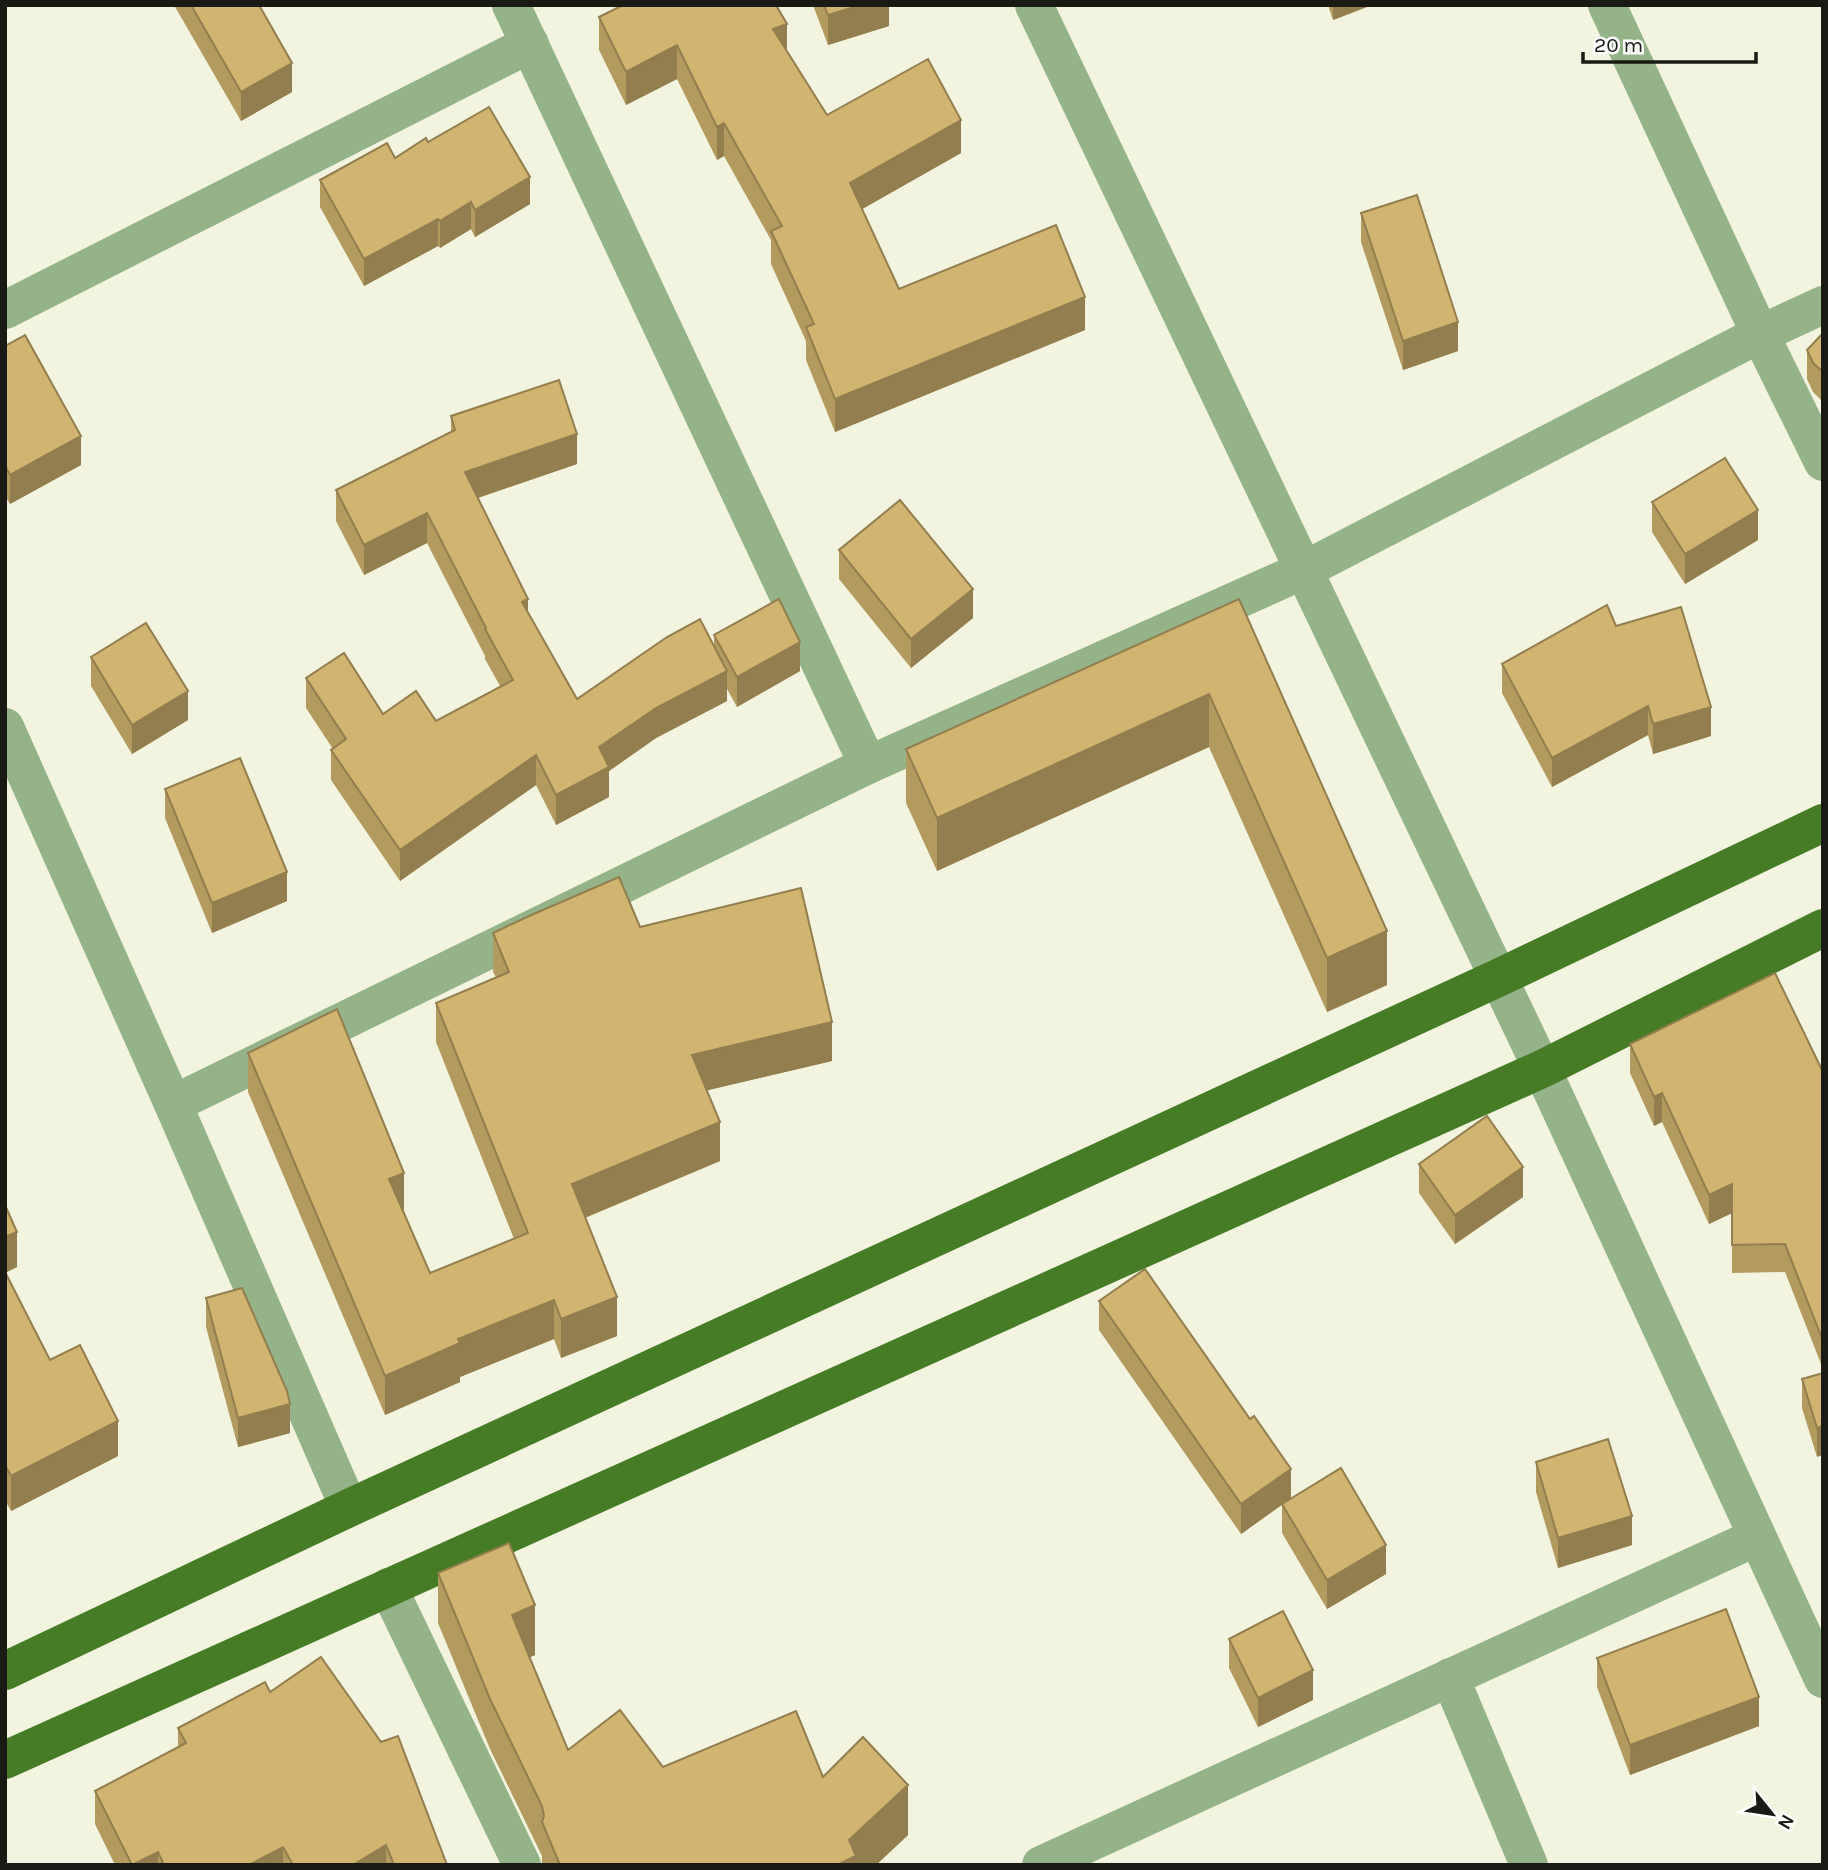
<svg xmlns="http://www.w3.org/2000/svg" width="1828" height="1870" viewBox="0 0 1828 1870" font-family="Karla,sans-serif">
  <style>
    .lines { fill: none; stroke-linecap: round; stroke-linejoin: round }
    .minor { stroke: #95b388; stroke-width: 38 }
    .major { stroke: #477c27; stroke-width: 38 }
    .wall { fill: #b39b60 }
    .shaded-wall { fill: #927e4e }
    .building { fill: #d0b470; stroke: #927e4e; stroke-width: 2 }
  </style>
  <rect width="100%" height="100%" fill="#f2f4e0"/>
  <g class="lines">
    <!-- minor -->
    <g class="minor">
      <polyline points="511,5 868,765"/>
      <polyline points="1034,5 1542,1069 1823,1679"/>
      <polyline points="1607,5 1760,334 1823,462"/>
      <polyline points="5,310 530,44"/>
      <polyline points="5,727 173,1104 349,1508"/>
      <polyline points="173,1104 868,765 1304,570 1760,334 1823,305"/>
      <polyline points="388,1587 522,1865"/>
      <polyline points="1450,1677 1529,1865"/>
      <polyline points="1041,1865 1757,1537"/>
    </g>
    <!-- major -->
    <g class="major">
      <polyline points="5,1671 349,1508 1498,978 1823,823"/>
      <polyline points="5,1760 1542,1069 1823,928"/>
    </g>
  </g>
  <!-- wall -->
  <g class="wall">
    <polygon points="174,5 259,5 292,92 241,121"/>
    <polygon points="813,5 889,5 889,26 828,45"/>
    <polygon points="1328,5 1372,5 1333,20"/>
    <polygon points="599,17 787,52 827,115 961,153 862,209 899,289 1085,330 835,432 806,360 806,341 771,264 771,240 724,156 717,160 677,79 626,105 599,50"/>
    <polygon points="428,142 530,204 475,237 471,229 440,248 438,246 364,286 320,207 320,180 395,158"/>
    <polygon points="1361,213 1458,351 1403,370 1361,242"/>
    <polygon points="1823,333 1823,402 1813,392 1807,379 1807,350"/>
    <polygon points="5,346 81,465 10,504 5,496"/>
    <polygon points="451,416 577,464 478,498 528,613 577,699 714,646 714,635 800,671 737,707 727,689 727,701 656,738 609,771 609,797 556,825 536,785 400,881 331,780 331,750 333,749 306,708 306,678 383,714 436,721 500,686 485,659 485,656 427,543 364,575 336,521 336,490 451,432"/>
    <polygon points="1652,502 1758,540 1685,584 1652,532"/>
    <polygon points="839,550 973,618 911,668 839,579"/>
    <polygon points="1239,599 1387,985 1327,1012 1209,747 937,871 906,803 906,749"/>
    <polygon points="1616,626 1711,736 1653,754 1648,735 1552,787 1502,693 1502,664"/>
    <polygon points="91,657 188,720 132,754 91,686"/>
    <polygon points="165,789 287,901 212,933 165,818"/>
    <polygon points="640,927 832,1061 707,1090 720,1161 585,1218 617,1336 561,1358 554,1339 460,1377 460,1382 385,1415 248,1092 248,1053 404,1212 430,1273 514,1239 436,1042 436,1003 496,977 493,972 493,933"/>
    <polygon points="1630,1044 1823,1072 1823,1369 1785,1272 1732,1273 1732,1213 1709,1224 1662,1122 1654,1126 1630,1073"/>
    <polygon points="1419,1164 1523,1197 1455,1244 1419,1193"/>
    <polygon points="5,1205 17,1267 6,1272 50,1360 118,1456 11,1511 5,1500"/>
    <polygon points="206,1298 290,1433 238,1447 206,1327"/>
    <polygon points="1099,1301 1291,1498 1386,1574 1327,1609 1282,1533 1282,1505 1241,1534 1099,1330"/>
    <polygon points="1823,1373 1817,1457 1802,1408 1802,1379"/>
    <polygon points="1536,1462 1632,1545 1558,1568 1536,1492"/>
    <polygon points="438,1573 535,1655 530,1657 568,1750 663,1767 823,1777 908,1835 876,1865 542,1865 542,1856 490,1749 438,1623"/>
    <polygon points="1229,1639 1313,1700 1258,1727 1229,1668"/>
    <polygon points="1597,1658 1759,1726 1630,1775 1597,1687"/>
    <polygon points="270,1692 447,1865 115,1865 95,1824 95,1791 178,1747 178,1728"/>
  </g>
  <!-- shaded-wall -->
  <g class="shaded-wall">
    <polygon points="861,5 889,5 889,26 828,45 828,15"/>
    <polygon points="1333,5 1372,5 1333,20"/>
    <polygon points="787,24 787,57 773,29"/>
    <polygon points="677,45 677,79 626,105 626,72"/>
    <polygon points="292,63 292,92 241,121 241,92"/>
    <polygon points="961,120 961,153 850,216 850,183"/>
    <polygon points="724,123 724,156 717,160 717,127"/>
    <polygon points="530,177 530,204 475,237 475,210"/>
    <polygon points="471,202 471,229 440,248 440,221"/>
    <polygon points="438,219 438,246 364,286 364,259"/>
    <polygon points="1085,297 1085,330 835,432 835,399"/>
    <polygon points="1458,322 1458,351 1403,370 1403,341"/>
    <polygon points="577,434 577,464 465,502 465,472"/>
    <polygon points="81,436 81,465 10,504 10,475"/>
    <polygon points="1758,510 1758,540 1685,584 1685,554"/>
    <polygon points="427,513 427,543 364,575 364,545"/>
    <polygon points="973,589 973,618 911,668 911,639"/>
    <polygon points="528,599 528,629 522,602"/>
    <polygon points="800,642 800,671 737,707 737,677"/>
    <polygon points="727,671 727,701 656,738 609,771 609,797 556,825 556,795 599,747 656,708"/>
    <polygon points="188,691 188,720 132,754 132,725"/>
    <polygon points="1209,694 1209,747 937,871 937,818"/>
    <polygon points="1648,706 1648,735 1552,787 1552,758"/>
    <polygon points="1711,707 1711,736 1653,754 1653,724"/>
    <polygon points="536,755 536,785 400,881 400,850"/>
    <polygon points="287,872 287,901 212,933 212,903"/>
    <polygon points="1387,931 1387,985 1327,1012 1327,958"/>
    <polygon points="832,1022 832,1061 692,1094 692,1055"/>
    <polygon points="1662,1093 1662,1122 1654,1126 1654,1097"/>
    <polygon points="720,1122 720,1161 572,1223 572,1184"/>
    <polygon points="1523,1167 1523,1197 1455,1244 1455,1215"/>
    <polygon points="404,1173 404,1212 389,1179"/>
    <polygon points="1732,1184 1732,1213 1709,1224 1709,1195"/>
    <polygon points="17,1232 17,1267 5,1273 5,1237"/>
    <polygon points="617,1297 617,1336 561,1358 561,1319"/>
    <polygon points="554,1300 554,1339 460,1377 460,1382 385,1415 385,1376 458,1339"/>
    <polygon points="290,1404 290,1433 238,1447 238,1418"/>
    <polygon points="118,1421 118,1456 11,1511 11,1476"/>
    <polygon points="1823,1426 1823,1455 1817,1457 1817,1428"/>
    <polygon points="1291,1469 1291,1498 1241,1534 1241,1504"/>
    <polygon points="1632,1516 1632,1545 1558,1568 1558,1538"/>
    <polygon points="1386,1545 1386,1574 1327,1609 1327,1580"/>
    <polygon points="535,1605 535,1655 512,1665 512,1615"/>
    <polygon points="1313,1670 1313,1700 1258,1727 1258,1698"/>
    <polygon points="1759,1697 1759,1726 1630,1775 1630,1745"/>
    <polygon points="908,1785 908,1835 876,1865 837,1865 849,1840"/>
    <polygon points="386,1845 386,1865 353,1865"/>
    <polygon points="283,1847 283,1865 249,1865"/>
    <polygon points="158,1852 158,1865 133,1865"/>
  </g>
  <!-- building -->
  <g class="building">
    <polygon points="191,5 259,5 292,63 241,92"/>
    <polygon points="623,5 776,5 787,24 773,29 827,115 928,59 961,120 850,183 899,289 1056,225 1085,297 835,399 806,327 814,324 771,231 782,226 724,123 717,127 677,45 626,72 599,17"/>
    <polygon points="824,5 861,5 828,15"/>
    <polygon points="489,107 530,177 475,210 471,202 440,221 438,219 364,259 320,180 387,143 395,158 426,138 428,142"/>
    <polygon points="1417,195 1458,322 1403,341 1361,213"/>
    <polygon points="1823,333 1823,372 1813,363 1807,350"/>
    <polygon points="25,335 81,436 10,475 5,466 5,346"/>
    <polygon points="559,380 577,434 465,472 528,599 522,602 577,699 667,637 700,619 727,671 656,708 599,747 609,767 556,795 536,755 400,850 331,750 346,739 306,678 344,653 383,714 416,691 436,721 513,680 485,629 486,628 427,513 364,545 336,490 455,430 451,416"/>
    <polygon points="1725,458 1758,510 1685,554 1652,502"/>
    <polygon points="900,500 973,589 911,639 839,550"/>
    <polygon points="779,599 800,642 737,677 714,635"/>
    <polygon points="1239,599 1387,931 1327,958 1209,694 937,818 906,749"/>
    <polygon points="1607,605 1616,626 1681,607 1711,707 1653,724 1648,706 1552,758 1502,664"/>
    <polygon points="146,623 188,691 132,725 91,657"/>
    <polygon points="240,758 287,872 212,903 165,789"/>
    <polygon points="619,877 640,927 801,888 832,1022 692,1055 720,1122 572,1184 617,1297 561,1319 554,1300 458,1339 460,1343 385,1376 248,1053 337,1009 404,1173 389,1179 430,1273 528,1233 436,1003 509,972 493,933 529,916"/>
    <polygon points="1775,973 1823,1072 1823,1341 1785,1244 1732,1245 1732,1184 1709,1195 1662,1093 1654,1097 1630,1044"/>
    <polygon points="1487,1116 1523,1167 1455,1215 1419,1164"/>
    <polygon points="5,1205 17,1232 5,1237"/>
    <polygon points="1145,1269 1250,1419 1254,1416 1291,1469 1241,1504 1099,1301"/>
    <polygon points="5,1272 50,1360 80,1345 118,1421 11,1476 5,1465"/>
    <polygon points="242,1288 287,1391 290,1404 238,1418 206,1298"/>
    <polygon points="1823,1373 1823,1426 1817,1428 1802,1379"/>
    <polygon points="1608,1439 1632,1516 1558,1538 1536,1462"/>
    <polygon points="1341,1468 1386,1545 1327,1580 1282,1504"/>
    <polygon points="509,1543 535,1605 512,1615 568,1750 620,1710 663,1767 796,1711 823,1777 863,1737 908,1785 849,1840 856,1856 837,1865 560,1865 542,1822 544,1816 542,1806 490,1699 438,1573"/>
    <polygon points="1726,1609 1759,1697 1630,1745 1597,1658"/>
    <polygon points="1283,1611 1313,1670 1258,1698 1229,1639"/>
    <polygon points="321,1657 381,1742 398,1736 447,1865 394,1865 386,1845 353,1865 293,1865 283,1847 249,1865 164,1865 158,1852 132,1865 95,1791 186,1743 178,1728 265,1682 270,1692"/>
  </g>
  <!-- border -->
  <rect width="1828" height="1870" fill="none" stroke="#191a13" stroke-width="14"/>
  <!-- north arrow -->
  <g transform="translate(1772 1814) rotate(120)" stroke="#ffffff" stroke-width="5" paint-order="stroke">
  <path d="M0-5L12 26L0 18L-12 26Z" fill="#191a13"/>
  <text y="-10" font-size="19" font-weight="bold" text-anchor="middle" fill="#191a13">N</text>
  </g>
  <!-- scale -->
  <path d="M1583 52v10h173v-10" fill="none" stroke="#191a13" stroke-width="3.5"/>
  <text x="1594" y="52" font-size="21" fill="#191a13" stroke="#ffffff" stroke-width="5" paint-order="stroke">20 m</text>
</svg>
